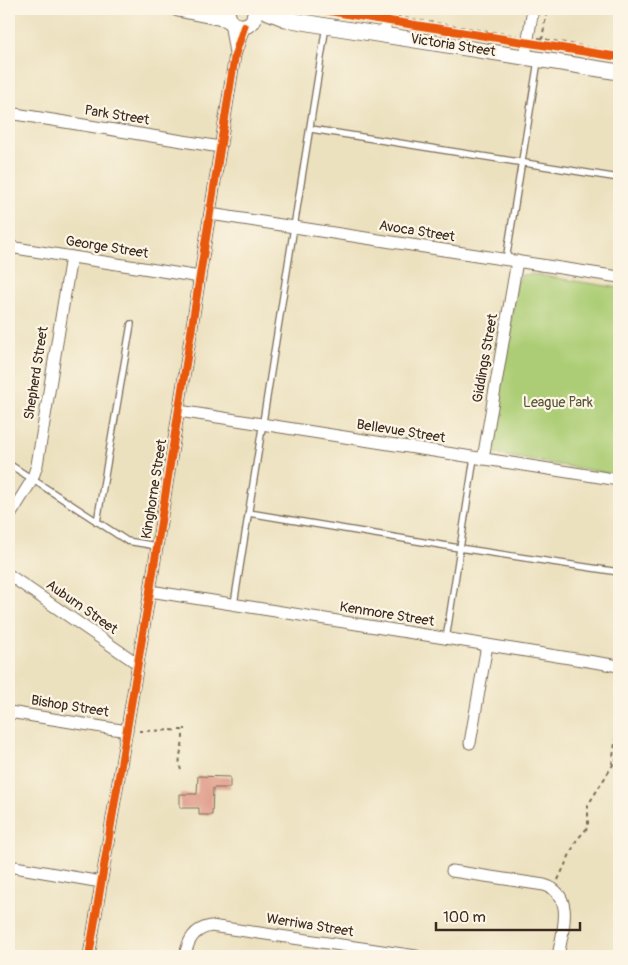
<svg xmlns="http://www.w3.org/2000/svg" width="628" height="965" viewBox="0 0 628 965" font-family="Pangolin,sans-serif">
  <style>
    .green { fill: #accd75; stroke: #747c4a }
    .building { fill: #e09c8a }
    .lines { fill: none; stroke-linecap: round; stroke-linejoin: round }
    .lane-casing { stroke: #796a56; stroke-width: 8 }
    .street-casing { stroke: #796a56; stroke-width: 13 }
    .secondary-casing { stroke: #796a56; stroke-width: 17 }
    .path { stroke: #796a56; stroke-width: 2; stroke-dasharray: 4 4; stroke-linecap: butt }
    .lane { stroke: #fff; stroke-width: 5.5 }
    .street { stroke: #fff; stroke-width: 11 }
    .secondary { stroke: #fff; stroke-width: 15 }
    .cycleway-casing { stroke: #fcf5e5; stroke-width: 11 }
    .cycleway { stroke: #e8590c; stroke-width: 8 }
    .labels { text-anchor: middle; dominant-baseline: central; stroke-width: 4.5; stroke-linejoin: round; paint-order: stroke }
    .street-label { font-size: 14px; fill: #3b2a1e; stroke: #fcf5e5 }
    .park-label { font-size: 14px; fill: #575334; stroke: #fcf5e5 }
  </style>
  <rect width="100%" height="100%" fill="#fcf5e5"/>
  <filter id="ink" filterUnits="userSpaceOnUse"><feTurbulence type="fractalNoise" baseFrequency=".02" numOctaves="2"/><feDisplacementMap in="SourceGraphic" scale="10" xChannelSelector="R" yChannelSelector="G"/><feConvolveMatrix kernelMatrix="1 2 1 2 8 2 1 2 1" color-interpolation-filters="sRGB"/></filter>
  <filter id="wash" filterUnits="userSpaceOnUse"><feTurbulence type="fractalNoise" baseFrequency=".0096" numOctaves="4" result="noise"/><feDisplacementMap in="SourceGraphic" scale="20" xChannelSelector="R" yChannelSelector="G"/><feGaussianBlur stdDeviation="1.12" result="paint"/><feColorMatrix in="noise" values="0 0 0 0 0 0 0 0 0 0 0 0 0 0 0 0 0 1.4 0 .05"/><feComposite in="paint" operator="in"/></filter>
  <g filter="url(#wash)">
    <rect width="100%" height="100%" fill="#ece1bf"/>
    <!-- green -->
    <polygon class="green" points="531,274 619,288 619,475 500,455 494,452 491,441 517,283 522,275"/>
    <g id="blocks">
      <!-- building -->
      <polygon class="building" points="198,776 230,777 230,788 213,788 212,815 199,815 199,808 180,808 180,794 197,794"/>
    </g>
  </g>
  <g filter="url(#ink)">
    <use href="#blocks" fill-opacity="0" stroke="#796a56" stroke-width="1"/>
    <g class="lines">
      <!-- lane casing -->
      <g class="lane-casing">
        <g id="lane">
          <polyline points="311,129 619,178"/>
          <polyline points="506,260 538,61"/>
          <polyline points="9,464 127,541 157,546"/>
          <polyline points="249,513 459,548 619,572"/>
          <polyline points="97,522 131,324"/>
          <polyline points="234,604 326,26"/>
          <polyline points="446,639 474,458"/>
        </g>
      </g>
      <!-- street casing -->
      <g class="street-casing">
        <g id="street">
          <polyline points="230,22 235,53"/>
          <polyline points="384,34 388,9"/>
          <polyline points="525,56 533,9"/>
          <polyline points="9,113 220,147"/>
          <polyline points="210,214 619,277"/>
          <polyline points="9,247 200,277"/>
          <polyline points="179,411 619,480"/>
          <polyline points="483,459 517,261"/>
          <polyline points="9,517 32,480 37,465 71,257"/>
          <polyline points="9,575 138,664"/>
          <polyline points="150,591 619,666"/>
          <polyline points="9,712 127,731"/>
          <polyline points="470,743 487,645"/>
          <polyline points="9,866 101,882"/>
          <path d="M452 871 544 885C576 894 562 933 558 956"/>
          <polyline points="89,956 150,591 235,55 244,27"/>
          <path d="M185 956C188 940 194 929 211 926L416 956"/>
        </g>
      </g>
      <!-- secondary casing -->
      <g class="secondary-casing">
        <g id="secondary">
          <polyline points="178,9 227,19"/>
          <path d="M226 9 230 22C238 28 246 28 253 21L256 9"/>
          <polyline points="261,9 286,19 326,26 619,72"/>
        </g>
      </g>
      <!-- path -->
      <g class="path">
        <polyline points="346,9 377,14"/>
        <polyline points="399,16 400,9"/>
        <polyline points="397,17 518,36"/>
        <polyline points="538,38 619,53"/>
        <polyline points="542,40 547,9"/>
        <polyline points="184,729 186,729"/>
        <path d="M139 731 182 730C186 743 176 757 181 770"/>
        <polyline points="612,764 619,716"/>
        <polyline points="558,880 576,841 588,827 588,805 619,755"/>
      </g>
      <!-- lane -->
      <use href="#lane" class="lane"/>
      <!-- street -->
      <use href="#street" class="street"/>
      <!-- secondary -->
      <use href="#secondary" class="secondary"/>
      <!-- cycleway casing -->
      <g class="cycleway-casing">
        <g id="cycleway">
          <polyline points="317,9 377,19 378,14"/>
          <polyline points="377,19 619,57"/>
          <polyline points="89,956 150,591 235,55 244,27"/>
        </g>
      </g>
      <!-- cycleway -->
      <use href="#cycleway" class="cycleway"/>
    </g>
  </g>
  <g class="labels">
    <!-- street labels -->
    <g class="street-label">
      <text transform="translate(453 45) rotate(9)">Victoria Street</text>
      <text transform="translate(117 115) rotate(9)">Park Street</text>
      <text transform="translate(417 231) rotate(9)">Avoca Street</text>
      <text transform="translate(107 247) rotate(9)">George Street</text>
      <text transform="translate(485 358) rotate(-80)">Giddings Street</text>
      <text transform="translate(36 373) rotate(-81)">Shepherd Street</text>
      <text transform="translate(401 431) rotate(9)">Bellevue Street</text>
      <text transform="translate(154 489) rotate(-81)">Kinghorne Street</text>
      <text transform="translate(82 607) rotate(35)">Auburn Street</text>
      <text transform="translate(387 614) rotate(9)">Kenmore Street</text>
      <text transform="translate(70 706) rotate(9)">Bishop Street</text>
      <text transform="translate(310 925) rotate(9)">Werriwa Street</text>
    </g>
    <!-- park labels -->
    <g class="park-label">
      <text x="558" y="402">League Park</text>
    </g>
  </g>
  <!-- margin -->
  <rect width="628" height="965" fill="none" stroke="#fcf5e5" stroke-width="30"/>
  <!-- scale -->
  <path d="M436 922v8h144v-8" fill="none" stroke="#3b2a1e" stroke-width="2.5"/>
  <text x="443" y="922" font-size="15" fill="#3b2a1e" stroke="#fcf5e5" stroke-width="4" paint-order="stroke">100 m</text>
</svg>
